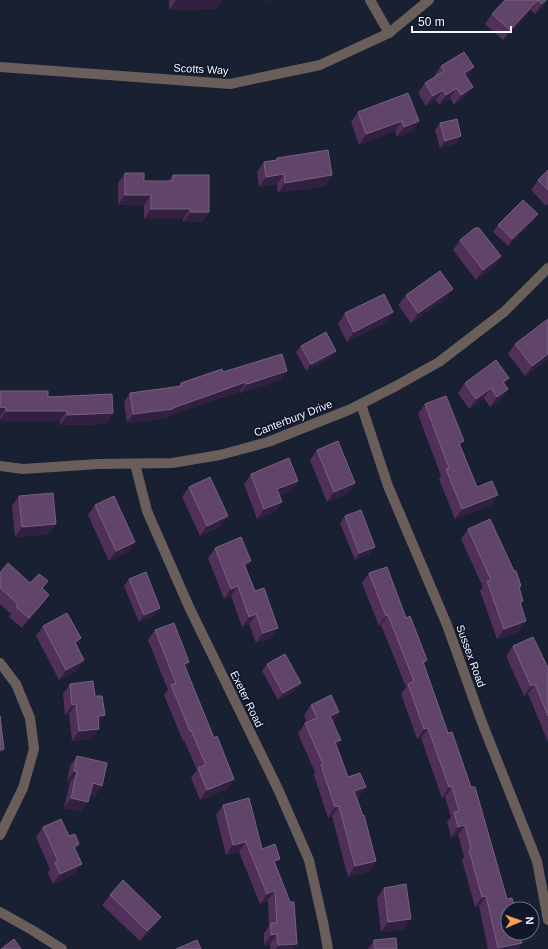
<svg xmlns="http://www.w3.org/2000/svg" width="548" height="949" viewBox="0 0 548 949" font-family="Helvetica,sans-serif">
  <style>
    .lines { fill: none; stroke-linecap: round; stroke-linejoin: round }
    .minor { stroke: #6a5e5a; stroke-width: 10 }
    .wall { fill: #502f58 }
    .shaded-wall { fill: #322041 }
    .building { fill: #61446a; stroke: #786081 }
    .labels { text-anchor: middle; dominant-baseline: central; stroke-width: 3.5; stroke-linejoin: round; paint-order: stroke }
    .street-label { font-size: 11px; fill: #f0f5ff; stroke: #0f1728 }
  </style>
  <rect width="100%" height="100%" fill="#182032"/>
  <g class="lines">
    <!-- minor -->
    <g class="minor">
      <polyline points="370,0 389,33"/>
      <polyline points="0,67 230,84 320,65 389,33 429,0"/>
      <polyline points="361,404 388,486 447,625 481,720 537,861 548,920"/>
      <polyline points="135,464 147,511 189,607 278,789 309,860 323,922 328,949"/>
      <polyline points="0,466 23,469 98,464 172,463 220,455 268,442 351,409 396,386 439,362 504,312 548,268"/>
      <polyline points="0,663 16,684 30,718 34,749 23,788 0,835"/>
      <polyline points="0,912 32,930 62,949"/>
    </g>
  </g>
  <!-- wall -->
  <g class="wall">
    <polygon points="169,0 223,0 216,9 169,10"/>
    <polygon points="505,0 547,0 544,5 535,14 531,10 503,40 485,24 492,14"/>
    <polygon points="441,66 466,77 465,97 454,105 450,98 439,105 436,100 426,106 418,93 425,83 435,77 434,76"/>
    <polygon points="358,112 419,121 412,131 397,137 395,131 359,145 351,122"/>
    <polygon points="440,123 457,143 440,148 435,130"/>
    <polygon points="277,158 332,175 325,186 278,193 277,184 259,187 257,172 264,162 276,160"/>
    <polygon points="548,170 548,204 546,206 531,190 538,180"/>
    <polygon points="125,173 144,181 168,181 173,175 209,212 202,222 183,222 183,219 144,219 144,205 118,205 118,183"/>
    <polygon points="533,221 508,246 493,232 498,225"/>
    <polygon points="460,240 501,256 494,266 476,280 453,250"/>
    <polygon points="453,289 445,299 411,323 398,305 406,295"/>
    <polygon points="393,312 386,322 347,342 338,324 345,313"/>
    <polygon points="515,344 548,359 525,376 508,354"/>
    <polygon points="301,346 331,357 306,371 296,352"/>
    <polygon points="287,371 281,380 240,393 240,391 168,416 166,418 127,423 124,402 130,393 178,387 181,383 223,372"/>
    <polygon points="465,383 505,384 508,389 501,399 490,407 484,398 469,409 458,393"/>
    <polygon points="0,391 48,397 113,413 106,424 60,425 60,421 0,421"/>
    <polygon points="425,404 460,446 477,487 491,505 455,519 439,479 441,476 418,414"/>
    <polygon points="317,450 355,483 348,493 327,502 310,460"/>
    <polygon points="251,474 298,481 291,491 279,496 282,502 275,512 257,519 244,484"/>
    <polygon points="189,487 221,526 200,536 182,497"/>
    <polygon points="19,496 49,534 15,537 12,506"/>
    <polygon points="95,505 135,542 128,552 109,561 88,515"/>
    <polygon points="345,516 370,554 355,560 340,523"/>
    <polygon points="468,529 519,589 523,601 521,604 519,632 497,639 480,591 483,587 461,539"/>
    <polygon points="215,548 246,568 271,638 256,643 249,624 242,627 231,596 224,599 208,558"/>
    <polygon points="0,573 30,583 43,589 49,595 42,605 22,628 9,617 11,614 0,604"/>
    <polygon points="369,573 406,618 427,660 424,664 522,943 518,949 488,949 479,906 475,907 462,860 464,857 458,835 451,837 447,822 451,817 445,797 442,798 421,738 417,739 401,694 406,687 381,625 379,626 362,583"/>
    <polygon points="129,579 155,615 139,622 124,586"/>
    <polygon points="43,626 81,638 76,645 84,660 77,670 59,680 36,636"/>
    <polygon points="155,630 189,662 185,668 214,738 234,779 227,789 200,800 191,778 197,770 184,740 183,741 164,695 168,690 148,640"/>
    <polygon points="513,646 548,668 548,742 528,694 524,696 506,656"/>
    <polygon points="267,664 296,690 278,700 262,671"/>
    <polygon points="70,684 95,696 105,715 98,723 92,739 72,741 69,714 65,715 63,694"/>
    <polygon points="311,705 339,712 333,721 337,746 348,777 359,797 357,798 376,861 369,871 348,877 332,816 328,818 314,775 315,772 298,734 305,723 307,723 304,715"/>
    <polygon points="77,756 102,786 95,796 90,794 81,812 64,808 70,782 67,781 70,766"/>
    <polygon points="223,805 262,849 276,866 293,949 270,949 270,944 264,945 264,933 269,926 268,900 260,904 239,852 226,855 216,815"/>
    <polygon points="43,827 69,836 79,844 75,850 75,874 53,884 48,873 50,869 36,837"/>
    <polygon points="384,888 404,929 381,932 377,898"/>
    <polygon points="110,895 161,917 154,927 140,941 102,905"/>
    <polygon points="374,940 397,949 368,949"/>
  </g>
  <!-- shaded-wall -->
  <g class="shaded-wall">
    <polygon points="176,0 223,0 216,9 169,10"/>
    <polygon points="267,0 273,0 265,3"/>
    <polygon points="538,0 531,10 503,40 510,30"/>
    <polygon points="546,0 547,0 544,5 535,14 542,4"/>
    <polygon points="474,67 467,77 464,73"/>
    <polygon points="473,87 465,97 454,105 461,95"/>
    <polygon points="457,88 450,98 439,105 446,95"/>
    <polygon points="443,90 436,100 426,106 433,96"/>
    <polygon points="402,121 395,131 359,145 366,134"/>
    <polygon points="419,121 412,131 397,137 404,127"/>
    <polygon points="461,136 457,143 440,148 445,141"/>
    <polygon points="284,174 277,184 259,187 266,177"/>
    <polygon points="332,175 325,186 278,193 285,183"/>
    <polygon points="125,195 151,195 144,205 118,205"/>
    <polygon points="151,209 190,209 183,219 144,219"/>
    <polygon points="191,212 209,212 202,222 183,222"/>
    <polygon points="538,214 533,221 508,246 512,239"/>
    <polygon points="501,256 494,266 476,280 483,270"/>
    <polygon points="453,289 445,299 411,323 418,313"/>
    <polygon points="393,312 386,322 347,342 354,332"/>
    <polygon points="336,351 331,357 306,371 311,364"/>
    <polygon points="548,354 548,359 525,376 532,366"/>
    <polygon points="287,371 281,380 240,393 247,384"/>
    <polygon points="509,378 502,388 503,382"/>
    <polygon points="246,382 240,391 168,416 166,418 127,423 133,414 173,408"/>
    <polygon points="491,388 484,398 469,409 476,399"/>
    <polygon points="508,389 501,399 490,407 497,397"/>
    <polygon points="0,407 6,408 0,416"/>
    <polygon points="6,411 67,411 60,421 0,421 0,420"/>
    <polygon points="113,413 106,424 60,425 67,415"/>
    <polygon points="464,441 457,451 459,443"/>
    <polygon points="298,481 291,491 270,500 277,489"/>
    <polygon points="355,483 348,493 327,502 334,492"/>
    <polygon points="498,495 491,505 455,519 462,509"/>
    <polygon points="282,502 275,512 257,519 264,509"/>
    <polygon points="228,516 221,526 200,536 207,526"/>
    <polygon points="56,524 49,534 15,537 22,527"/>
    <polygon points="135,542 128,552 109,561 116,551"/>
    <polygon points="375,547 370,554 355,560 359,553"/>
    <polygon points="251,561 244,571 244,564"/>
    <polygon points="238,586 231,596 224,599 231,589"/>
    <polygon points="49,595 42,605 22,628 29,618"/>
    <polygon points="160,608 155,615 139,622 144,615"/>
    <polygon points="256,614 249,624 242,627 249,617"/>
    <polygon points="388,615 381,625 379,626 386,616"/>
    <polygon points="526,621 519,632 497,639 504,629"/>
    <polygon points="278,628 271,638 256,643 263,633"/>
    <polygon points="81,638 74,648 75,642"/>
    <polygon points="84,660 77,670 59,680 66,670"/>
    <polygon points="189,662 182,672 184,664"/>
    <polygon points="301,683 296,690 278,700 283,693"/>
    <polygon points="535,684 528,694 524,696 531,686"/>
    <polygon points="76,704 69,714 65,715 72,705"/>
    <polygon points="339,712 331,722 330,716"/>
    <polygon points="105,715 98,725 98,716"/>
    <polygon points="428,728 421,738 417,739 424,729"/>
    <polygon points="99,729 92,739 72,741 79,731"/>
    <polygon points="341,740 334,750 335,742"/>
    <polygon points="4,749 0,755 0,750"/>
    <polygon points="74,771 77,772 70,782 67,781"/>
    <polygon points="234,779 227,789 200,800 207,790"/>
    <polygon points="93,783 102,786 95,796 86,793"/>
    <polygon points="366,787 359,797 347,801 354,791"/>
    <polygon points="449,787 452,787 445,797 442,798"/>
    <polygon points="71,798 88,802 81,812 64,808"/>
    <polygon points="339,806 332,816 328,818 335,807"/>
    <polygon points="465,825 458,835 451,837 458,827"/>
    <polygon points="246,842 239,852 226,855 233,845"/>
    <polygon points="79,844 72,854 74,847"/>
    <polygon points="280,859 273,869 274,861"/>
    <polygon points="376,861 369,871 348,877 355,866"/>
    <polygon points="82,864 75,874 53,884 60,874"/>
    <polygon points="275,890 268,900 260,904 267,894"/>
    <polygon points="486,896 479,906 475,907 482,897"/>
    <polygon points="161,917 154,927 140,941 147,931"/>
    <polygon points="411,919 404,929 381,932 388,922"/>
    <polygon points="277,934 270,944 264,945 271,935"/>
    <polygon points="522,943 518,949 497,949 498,948"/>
    <polygon points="297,944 293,949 275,949 278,945"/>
  </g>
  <!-- building -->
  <g class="building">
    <polygon points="505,0 546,0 542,4 538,0 510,30 492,14"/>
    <polygon points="464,52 474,67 464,73 473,87 461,95 457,88 446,95 443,90 433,96 425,83 444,71 441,66"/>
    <polygon points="408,93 419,121 404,127 402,121 366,134 358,112"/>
    <polygon points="457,119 461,136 445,141 440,123"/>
    <polygon points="328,150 332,175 285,183 284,174 266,177 264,162 277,160 277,158"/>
    <polygon points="548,170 548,190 538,180"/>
    <polygon points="125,173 144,173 144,181 173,181 173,175 209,175 209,212 191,212 190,209 151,209 151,195 125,195"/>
    <polygon points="523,200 538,214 512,239 498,225"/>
    <polygon points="475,228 479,228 501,256 483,270 460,240"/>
    <polygon points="440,271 453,289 418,313 406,295"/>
    <polygon points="384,294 393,312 354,332 345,313"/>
    <polygon points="548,319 548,354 532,366 515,344"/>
    <polygon points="326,332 336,351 311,364 301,346"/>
    <polygon points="282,354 287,371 247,384 246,382 173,408 173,409 133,414 130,393 182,386 181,383 222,369 223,372"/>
    <polygon points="496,360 509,378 503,382 508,389 497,397 491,388 476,399 465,383"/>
    <polygon points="0,391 48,391 48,397 112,394 113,413 67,415 67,411 6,411 6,408 0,407"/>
    <polygon points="446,396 464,441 459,443 477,487 492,481 498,495 462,509 446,469 449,468 425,404"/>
    <polygon points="338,441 355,483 334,492 317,450"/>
    <polygon points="289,458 298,481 277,489 282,502 264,509 251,474"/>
    <polygon points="210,477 228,516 207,526 189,487"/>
    <polygon points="53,493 56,524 22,527 19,496"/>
    <polygon points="114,496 135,542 116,551 95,505"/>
    <polygon points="361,510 375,547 359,553 345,516"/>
    <polygon points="490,519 514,571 516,571 521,586 519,587 523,601 520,602 526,621 504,629 487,581 491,580 468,529"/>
    <polygon points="241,537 251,561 244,564 255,591 264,588 278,628 263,633 256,614 249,617 238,586 231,589 215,548"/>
    <polygon points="8,563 30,583 39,574 48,581 42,588 49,595 29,618 16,607 18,604 0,588 0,573"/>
    <polygon points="387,567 406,618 410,616 427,660 423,662 448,733 452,732 471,787 475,787 507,899 512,898 515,909 508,909 508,933 520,933 522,943 498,948 486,896 482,897 469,850 471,849 465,825 458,827 454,812 459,811 452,787 449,787 428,728 424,729 408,684 414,681 388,615 386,616 369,573"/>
    <polygon points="146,572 160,608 144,615 129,579"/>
    <polygon points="67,613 81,638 75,642 84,660 66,670 43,626"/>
    <polygon points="174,623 189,662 184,664 214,738 217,736 234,779 207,790 198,768 206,765 191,730 190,731 171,685 176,683 155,630"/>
    <polygon points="533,637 548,668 548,716 535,684 531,686 513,646"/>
    <polygon points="285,654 301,683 283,693 267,664"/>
    <polygon points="93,681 95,696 102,696 105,715 98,716 99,729 79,731 76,704 72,705 70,684"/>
    <polygon points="331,695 339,712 330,716 341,740 335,742 348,777 360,773 366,787 354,791 363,816 364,815 376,861 355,866 339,806 335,807 321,765 323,764 305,723 317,718 311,705"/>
    <polygon points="0,716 4,749 0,750"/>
    <polygon points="77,756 107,763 102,786 93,783 88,802 71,798 77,772 74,771"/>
    <polygon points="249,798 262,849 275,844 280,859 274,861 290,902 294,902 297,944 278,945 277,934 271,935 271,923 277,923 275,890 267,894 246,842 233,845 223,805"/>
    <polygon points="61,819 69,836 75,834 79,844 74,847 82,864 60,874 55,863 58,861 43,827"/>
    <polygon points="123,880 161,917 147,931 110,895"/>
    <polygon points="406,884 411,919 388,922 384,888"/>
    <polygon points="396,938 397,949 375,949 374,940"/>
    <polygon points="14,939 21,949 1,949"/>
    <polygon points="197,940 201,949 176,949"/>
  </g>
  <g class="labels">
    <!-- street labels -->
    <g class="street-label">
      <text transform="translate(201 69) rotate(3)">Scotts Way</text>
      <text transform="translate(293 418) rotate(-21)">Canterbury Drive</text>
      <text transform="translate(471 656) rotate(70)">Sussex Road</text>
      <text transform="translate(247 699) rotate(64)">Exeter Road</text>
    </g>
  </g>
  <!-- north arrow -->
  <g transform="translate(520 921) rotate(88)"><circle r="19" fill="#0f1728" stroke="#69707e"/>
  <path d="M0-3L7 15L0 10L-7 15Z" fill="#f99f4d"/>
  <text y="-6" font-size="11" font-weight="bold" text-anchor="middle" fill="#f0f5ff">N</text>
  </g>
  <!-- scale -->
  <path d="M412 26v6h99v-6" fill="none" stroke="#f0f5ff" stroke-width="2"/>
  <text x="418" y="26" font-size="12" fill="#f0f5ff" stroke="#0f1728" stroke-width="3" paint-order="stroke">50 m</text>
</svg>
